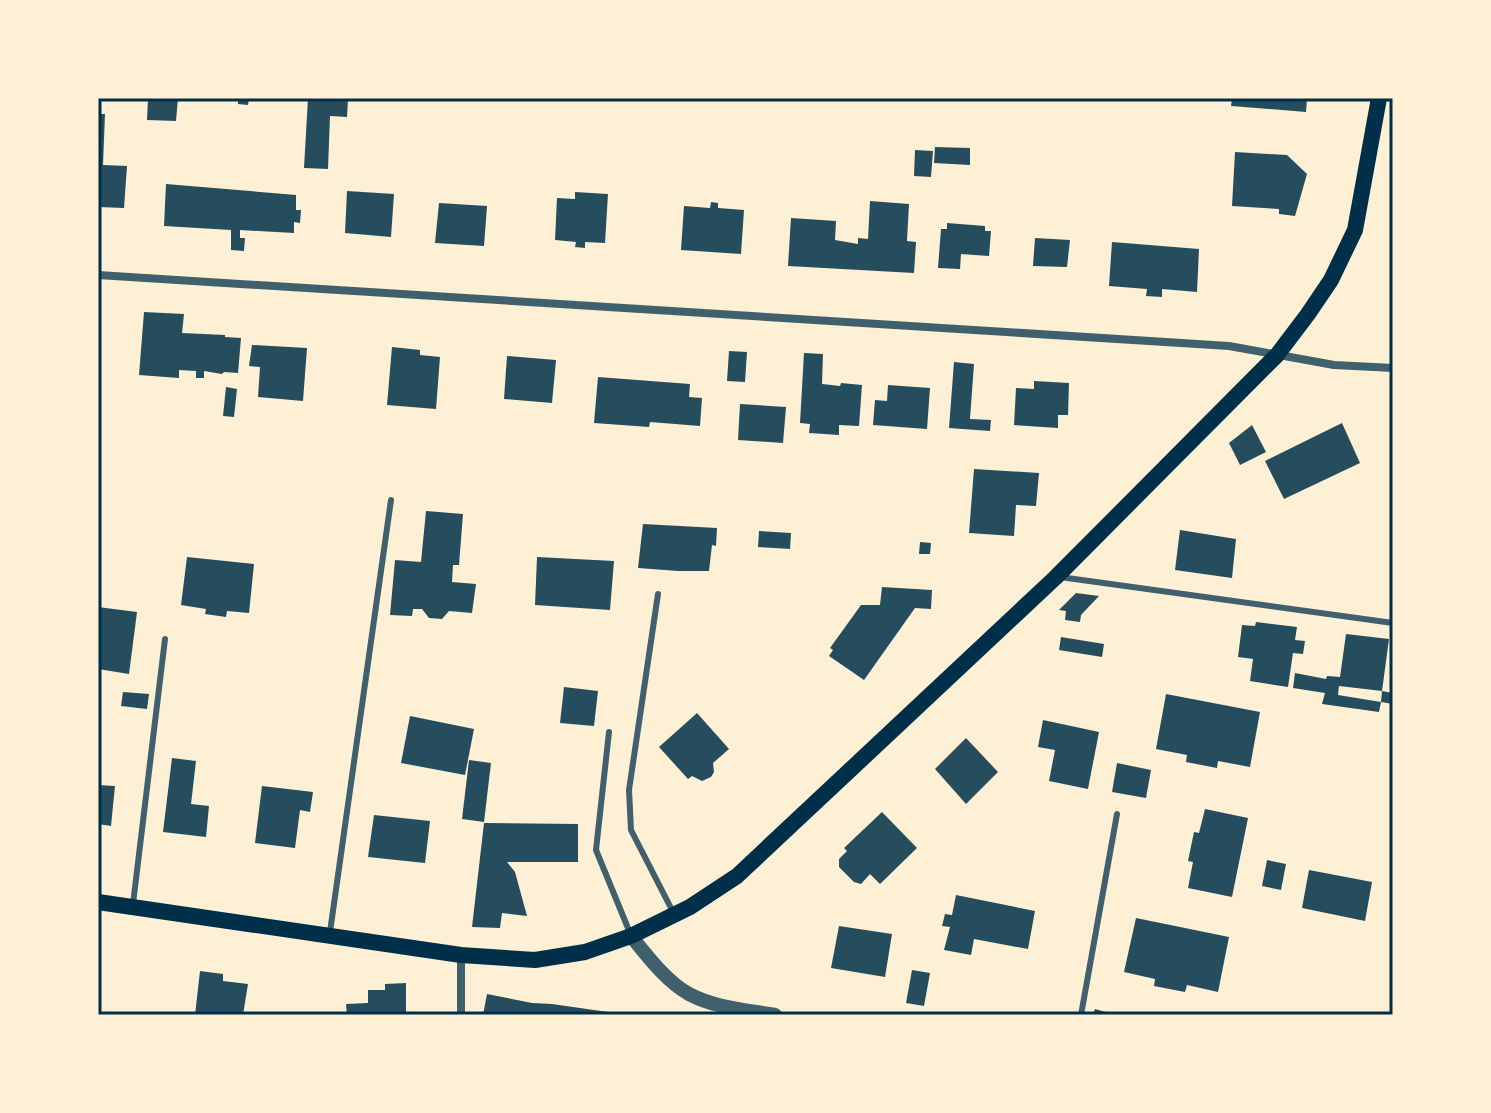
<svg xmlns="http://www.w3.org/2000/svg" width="1491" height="1113" viewBox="0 0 1491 1113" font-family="'IBM Plex Sans',sans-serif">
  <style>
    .building { fill: #264d5e }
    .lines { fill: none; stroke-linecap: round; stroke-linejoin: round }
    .service { stroke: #3f606c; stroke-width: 6 }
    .minor { stroke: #3f606c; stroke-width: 8 }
    .tertiary { stroke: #3f606c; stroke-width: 14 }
    .secondary { stroke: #003049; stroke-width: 16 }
    .neatline { fill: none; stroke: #003049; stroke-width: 3 }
  </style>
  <rect width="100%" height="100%" fill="#fdf0d5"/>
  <!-- building -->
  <g class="building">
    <polygon points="148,98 178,98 176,121 147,120"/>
    <polygon points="238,98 249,98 248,105 238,104"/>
    <polygon points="308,98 348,99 347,117 330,116 328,169 304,168"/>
    <polygon points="1232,98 1307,98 1306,112 1231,106"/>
    <polygon points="98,114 105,114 103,165 127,166 124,208 98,207"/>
    <polygon points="935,147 970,148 970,165 934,163"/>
    <polygon points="915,150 933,151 931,177 914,176"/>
    <polygon points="1235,152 1287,155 1307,174 1295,216 1279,214 1279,209 1232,206"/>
    <polygon points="166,184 296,195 296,210 301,210 300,223 294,222 294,233 240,230 240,238 245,238 244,251 231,250 231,230 164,226"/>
    <polygon points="347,191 394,194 391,237 345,233"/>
    <polygon points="575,192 608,194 605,243 585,242 585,248 575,247 576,242 555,240 557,198 575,199"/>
    <polygon points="870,201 909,204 907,241 916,242 914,273 788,266 791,218 836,221 835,240 858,244 858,238 868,239"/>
    <polygon points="711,202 718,203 718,208 744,210 741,254 681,250 684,206 710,208"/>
    <polygon points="439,203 487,206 484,246 435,243"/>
    <polygon points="947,223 985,226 985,231 991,231 989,256 961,254 960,269 938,268 941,229 947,229"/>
    <polygon points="1035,238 1070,240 1067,267 1033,266"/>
    <polygon points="1112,242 1199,249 1197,292 1162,289 1162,297 1146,296 1147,289 1109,286"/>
    <polygon points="144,312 184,314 182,333 225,335 225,337 241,338 238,373 224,372 222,374 204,371 204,378 196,378 196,371 179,370 179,378 139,375"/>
    <polygon points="252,345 307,348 303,401 258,397 260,367 249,366"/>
    <polygon points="392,347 420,350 420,355 440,357 436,409 387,405"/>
    <polygon points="729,351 747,352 745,382 727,381"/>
    <polygon points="804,353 823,354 822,384 840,386 841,383 862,385 859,426 839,425 839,435 809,433 810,424 800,423"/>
    <polygon points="507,356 556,360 552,403 504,399"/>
    <polygon points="954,362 974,364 970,419 991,420 990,431 949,428"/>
    <polygon points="598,377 690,384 689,397 702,398 700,426 650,422 649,427 594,423"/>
    <polygon points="1034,381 1069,383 1068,415 1058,415 1058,428 1014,425 1016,388 1034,389"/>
    <polygon points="888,385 930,388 927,429 873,425 875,400 887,401"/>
    <polygon points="226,387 237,389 234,417 223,416"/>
    <polygon points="740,404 786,407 783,443 738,440"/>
    <polygon points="1342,423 1360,463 1284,499 1265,461"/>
    <polygon points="1252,425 1266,452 1240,465 1229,443"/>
    <polygon points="974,469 1039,473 1036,506 1016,505 1014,536 969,533"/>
    <polygon points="426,511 463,514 459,565 453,565 452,582 476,584 472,613 449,611 442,619 429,618 422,609 413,609 412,616 390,615 395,560 421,562"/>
    <polygon points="643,524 717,528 716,546 712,545 709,571 678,571 638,568"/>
    <polygon points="1180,530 1236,539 1232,578 1175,570"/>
    <polygon points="759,531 791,533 790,549 758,547"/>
    <polygon points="920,542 931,543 930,554 919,554"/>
    <polygon points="187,557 254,564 249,613 227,611 226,617 205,614 206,609 181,605"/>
    <polygon points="537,557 614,561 610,610 535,605"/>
    <polygon points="882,587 932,590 931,609 915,608 864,680 829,656 833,650 830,648 861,605 880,605"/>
    <polygon points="1076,593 1099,596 1081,615 1080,622 1065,620 1066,611 1059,610"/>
    <polygon points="98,607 137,612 129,674 98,669"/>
    <polygon points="1256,622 1297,627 1295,640 1305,641 1303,654 1293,653 1288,687 1250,681 1253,659 1238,657 1242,625 1255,626"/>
    <polygon points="1346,634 1389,639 1382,691 1339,686 1338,695 1381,702 1379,712 1322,704 1325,693 1293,688 1295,673 1326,679 1327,676 1340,677"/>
    <polygon points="1061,637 1104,644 1102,657 1059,650"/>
    <polygon points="564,687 598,691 594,726 560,723"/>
    <polygon points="1382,691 1393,693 1393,704 1381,702"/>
    <polygon points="123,692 149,694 147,709 121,706"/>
    <polygon points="1166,694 1260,712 1250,767 1218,761 1217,768 1186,762 1187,755 1156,749"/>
    <polygon points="697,713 729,749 713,763 714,772 711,777 702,781 692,776 688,779 659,747"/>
    <polygon points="410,716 474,729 465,775 401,763"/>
    <polygon points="1043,720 1099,732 1088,789 1049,781 1055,750 1038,747"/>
    <polygon points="966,738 998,772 966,804 935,769"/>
    <polygon points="172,758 196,761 191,804 209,806 206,837 163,832"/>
    <polygon points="469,760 491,763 484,822 462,819"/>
    <polygon points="1117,763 1151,770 1146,798 1112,792"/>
    <polygon points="98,785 115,786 111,826 98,824"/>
    <polygon points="262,786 313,792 310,812 300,810 295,848 255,843"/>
    <polygon points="1205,809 1248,818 1232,897 1188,888 1193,862 1188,861 1194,832 1199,833"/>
    <polygon points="882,812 917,848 880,884 870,874 861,884 854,882 839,867 839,859 847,851 844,848"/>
    <polygon points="374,815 430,821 425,863 368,857"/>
    <polygon points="484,823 578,824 578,862 507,862 515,872 527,916 502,913 500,928 472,927"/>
    <polygon points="1267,860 1286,864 1281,890 1262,886"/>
    <polygon points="1309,870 1372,882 1365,921 1302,908"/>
    <polygon points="956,895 1035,911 1028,949 974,939 971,955 944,950 950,927 942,926 945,914 952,915"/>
    <polygon points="1136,918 1229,937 1218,992 1187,985 1185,992 1154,986 1155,979 1124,972"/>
    <polygon points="839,926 892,934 885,977 831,968"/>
    <polygon points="912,970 930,973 924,1006 906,1003"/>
    <polygon points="200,971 223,974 223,981 248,984 243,1015 195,1015"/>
    <polygon points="406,983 406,1015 347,1015 346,1004 368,1003 368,990 385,990 385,984"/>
    <polygon points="487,994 532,1003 552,1004 615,1013 615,1015 483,1015"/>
    <polygon points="1095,1009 1113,1014 1113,1015 1093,1015"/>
  </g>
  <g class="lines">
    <!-- service -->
    <g class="service">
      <polyline points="1060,577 1393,623"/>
      <polyline points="658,594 629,790 631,830 673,912"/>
      <polyline points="609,732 596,850 630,933"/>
      <polyline points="133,904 165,639"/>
      <polyline points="330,932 391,500"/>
      <polyline points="1081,1015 1117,814"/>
    </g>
    <!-- minor -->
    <g class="minor">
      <polyline points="98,275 1229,346 1334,365 1393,368"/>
      <polyline points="461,1015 461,956"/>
    </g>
    <!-- tertiary -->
    <path class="tertiary" d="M631 936C647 956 667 982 689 994 715 1008 747 1010 775 1015"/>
    <!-- secondary -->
    <polyline class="secondary" points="98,902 461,955 535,960 585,952 631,936 690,907 737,876 1056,577 1277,355 1308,314 1331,280 1355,230 1379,98"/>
  </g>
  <!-- border -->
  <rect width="1491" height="1113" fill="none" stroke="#fdf0d5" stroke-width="200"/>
  <rect x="100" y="100" width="1291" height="913" class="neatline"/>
</svg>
